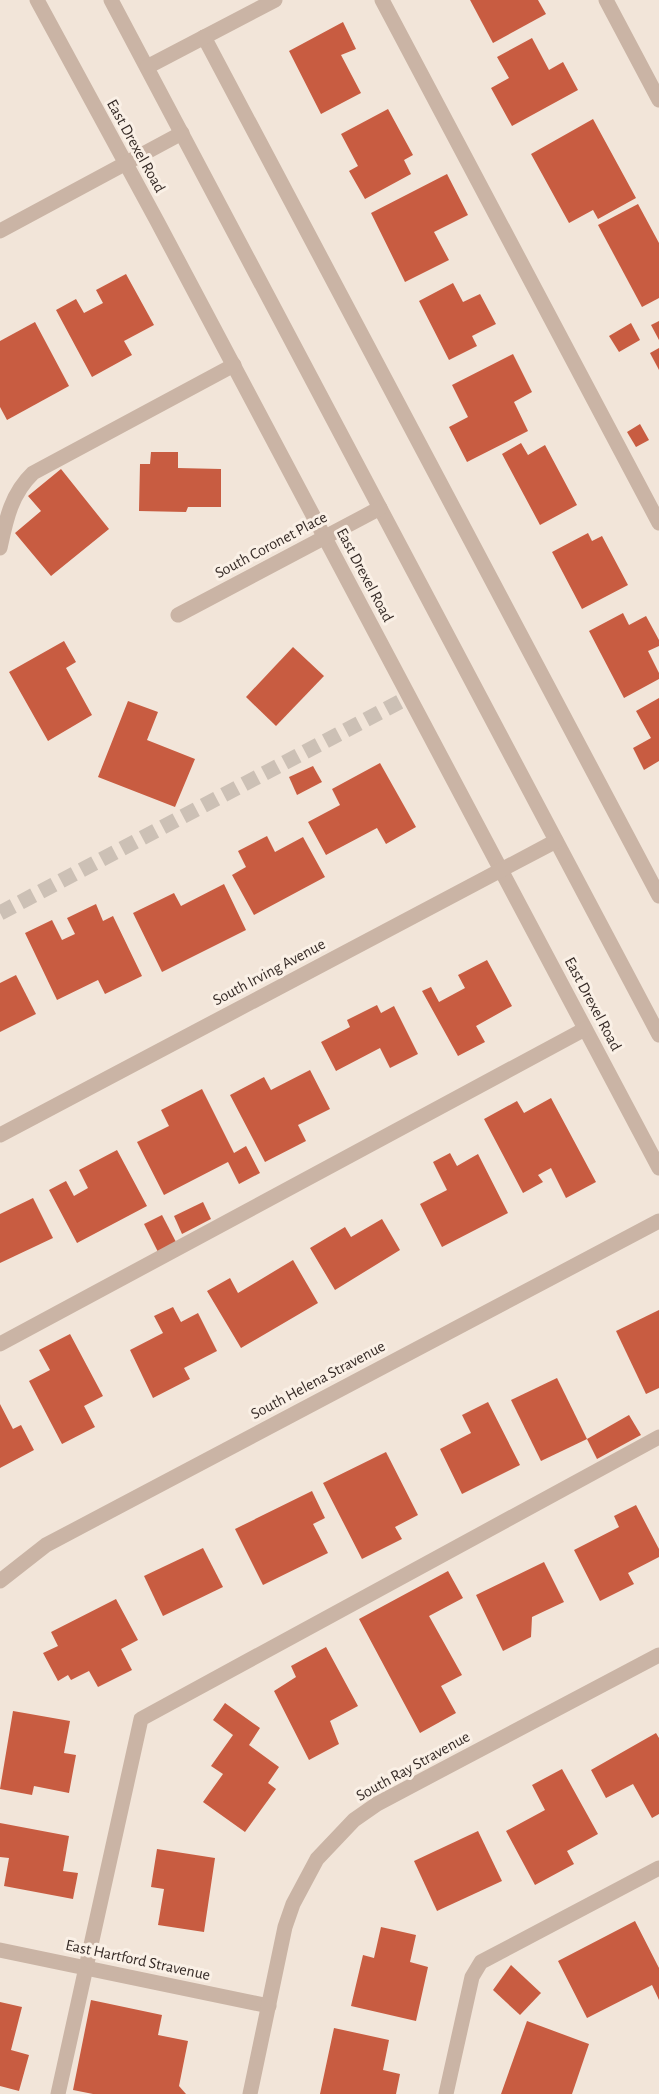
<svg xmlns="http://www.w3.org/2000/svg" width="659" height="2094" viewBox="0 0 659 2094" font-family="'Alegreya Sans',sans-serif">
  <style>
    .building { fill: #c85c41 }
    .lines { fill: none; stroke-linecap: round; stroke-linejoin: round }
    .minor-tunnel { stroke: #ccc0b5; stroke-width: 15; stroke-dasharray: 15 8; stroke-linecap: butt }
    .minor { stroke: #cab4a5; stroke-width: 15 }
    .labels { text-anchor: middle; dominant-baseline: central; stroke-width: 6; stroke-linejoin: round; paint-order: stroke }
    .street-label { font-size: 16px; fill: #362b27; stroke: #faf0e6 }
  </style>
  <rect width="100%" height="100%" fill="#f2e5d9"/>
  <!-- building -->
  <g class="building">
    <polygon points="470,0 538,0 546,14 493,43"/>
    <polygon points="343,22 356,49 341,55 361,93 321,114 289,51"/>
    <polygon points="532,38 549,70 563,62 578,90 512,126 491,88 509,78 497,57"/>
    <polygon points="388,109 413,155 404,160 411,174 365,199 349,171 358,166 341,134"/>
    <polygon points="593,119 636,198 598,219 593,210 569,223 531,154"/>
    <polygon points="447,174 468,215 434,232 449,260 405,282 371,213"/>
    <polygon points="638,204 659,243 659,298 642,307 598,225"/>
    <polygon points="126,274 154,325 124,341 132,355 92,377 56,310 76,299 84,313 103,303 96,290"/>
    <polygon points="453,283 463,302 480,294 496,324 472,336 477,346 449,360 419,301"/>
    <polygon points="659,321 659,340 651,325"/>
    <polygon points="35,322 69,386 7,420 0,407 0,341"/>
    <polygon points="631,323 640,340 619,352 609,336"/>
    <polygon points="659,348 659,370 650,353"/>
    <polygon points="513,354 532,392 514,402 528,431 467,462 449,427 468,417 452,385"/>
    <polygon points="640,424 649,440 636,447 627,432"/>
    <polygon points="521,443 528,455 545,445 577,505 540,525 502,454"/>
    <polygon points="151,452 178,452 178,468 221,469 221,507 188,507 186,512 139,511 140,464 150,464"/>
    <polygon points="61,469 109,529 51,576 15,533 41,511 28,496"/>
    <polygon points="588,533 592,541 602,536 628,585 582,609 552,552"/>
    <polygon points="623,613 629,625 646,616 659,640 659,646 648,651 659,673 659,679 624,698 589,631"/>
    <polygon points="64,641 76,662 66,668 92,715 48,741 9,672"/>
    <polygon points="293,647 324,676 276,726 246,697"/>
    <polygon points="659,698 659,761 644,770 633,748 651,738 636,711"/>
    <polygon points="128,701 158,712 147,740 195,759 175,807 98,777"/>
    <polygon points="380,763 416,827 386,844 377,828 326,855 308,822 340,805 332,789"/>
    <polygon points="313,766 322,782 297,795 289,777"/>
    <polygon points="267,836 275,852 303,837 325,877 254,915 232,875 246,867 238,851"/>
    <polygon points="224,884 246,930 162,972 133,913 174,893 181,906"/>
    <polygon points="96,904 103,921 113,916 142,976 105,994 98,980 57,1000 25,933 52,920 62,940 75,934 67,918"/>
    <polygon points="487,960 512,1006 476,1026 485,1042 458,1056 422,991 431,987 439,1002 465,988 458,975"/>
    <polygon points="16,975 36,1014 0,1032 0,983"/>
    <polygon points="377,1005 381,1013 394,1006 418,1054 390,1068 380,1048 336,1071 321,1042 350,1027 347,1020"/>
    <polygon points="310,1070 330,1109 298,1125 306,1141 265,1162 230,1095 264,1077 271,1090"/>
    <polygon points="202,1089 234,1153 246,1146 260,1173 239,1184 228,1162 164,1195 137,1142 169,1126 161,1110"/>
    <polygon points="551,1098 596,1182 566,1198 551,1168 538,1175 543,1182 523,1193 484,1119 517,1101 524,1113"/>
    <polygon points="117,1150 147,1206 77,1243 49,1190 66,1181 74,1196 88,1188 79,1170"/>
    <polygon points="450,1153 457,1166 478,1154 508,1213 442,1247 420,1204 447,1190 433,1162"/>
    <polygon points="33,1198 53,1238 0,1263 0,1214"/>
    <polygon points="203,1202 211,1219 182,1234 174,1216"/>
    <polygon points="162,1215 176,1242 158,1252 144,1224"/>
    <polygon points="382,1219 400,1250 335,1290 310,1248 345,1227 351,1237"/>
    <polygon points="293,1260 318,1303 241,1348 207,1291 230,1278 238,1293"/>
    <polygon points="173,1307 181,1322 198,1313 217,1351 184,1368 190,1379 153,1398 130,1350 163,1333 154,1316"/>
    <polygon points="659,1310 659,1388 646,1394 616,1331"/>
    <polygon points="70,1334 103,1396 84,1406 95,1427 62,1444 29,1381 50,1370 39,1350"/>
    <polygon points="557,1378 587,1439 541,1461 511,1400"/>
    <polygon points="488,1402 520,1465 462,1494 440,1449 471,1433 462,1415"/>
    <polygon points="0,1404 13,1429 21,1425 34,1450 0,1468"/>
    <polygon points="629,1415 641,1435 597,1459 587,1439"/>
    <polygon points="386,1452 418,1515 395,1527 402,1539 362,1559 323,1483"/>
    <polygon points="312,1491 325,1518 313,1524 328,1553 263,1585 235,1529"/>
    <polygon points="636,1505 659,1549 659,1557 628,1573 634,1584 600,1601 574,1550 619,1527 614,1516"/>
    <polygon points="203,1548 223,1587 163,1616 144,1576"/>
    <polygon points="544,1562 564,1602 532,1617 531,1637 503,1651 476,1595"/>
    <polygon points="448,1571 463,1598 429,1616 462,1675 441,1686 456,1713 420,1733 359,1619"/>
    <polygon points="116,1599 138,1640 121,1649 132,1670 98,1687 89,1671 71,1680 68,1675 58,1681 43,1653 58,1646 51,1632"/>
    <polygon points="326,1647 358,1706 330,1721 339,1744 309,1760 274,1691 296,1677 291,1666"/>
    <polygon points="225,1703 260,1728 249,1745 279,1767 268,1783 276,1789 245,1832 203,1802 223,1774 211,1766 233,1735 213,1720"/>
    <polygon points="13,1711 70,1721 64,1753 76,1755 69,1793 34,1786 32,1795 0,1789"/>
    <polygon points="656,1733 659,1738 659,1814 652,1818 633,1784 606,1798 591,1770"/>
    <polygon points="562,1769 598,1834 567,1851 574,1864 535,1885 506,1831 545,1810 532,1785"/>
    <polygon points="0,1823 69,1836 63,1871 78,1873 73,1899 4,1886 9,1858 0,1857"/>
    <polygon points="478,1831 502,1881 437,1911 414,1861"/>
    <polygon points="157,1849 215,1858 204,1932 158,1925 164,1889 151,1887"/>
    <polygon points="635,1921 659,1968 659,2000 652,1985 587,2018 558,1961"/>
    <polygon points="381,1927 416,1935 410,1962 428,1967 416,2021 351,2006 363,1955 374,1958"/>
    <polygon points="511,1965 541,1993 520,2015 493,1990"/>
    <polygon points="91,2000 162,2015 158,2035 188,2041 179,2086 186,2094 93,2094 73,2090"/>
    <polygon points="0,2002 22,2007 11,2050 29,2055 19,2091 0,2086"/>
    <polygon points="527,2021 589,2044 572,2094 501,2094"/>
    <polygon points="334,2028 389,2040 383,2070 400,2074 396,2094 320,2094"/>
  </g>
  <g class="lines">
    <!-- minor-tunnel -->
    <polyline class="minor-tunnel" points="0,913 409,697"/>
    <!-- minor -->
    <g class="minor">
      <polyline points="37,0 157,221 659,1168"/>
      <polyline points="111,0 659,1035"/>
      <polyline points="382,0 659,523"/>
      <polyline points="606,0 659,100"/>
      <polyline points="204,37 659,896"/>
      <polyline points="147,67 275,0"/>
      <polyline points="0,231 182,133"/>
      <path d="M0 548C6 520 11 494 33 473L234 365"/>
      <polyline points="178,615 380,508"/>
      <polyline points="0,1135 556,841"/>
      <polyline points="0,1344 585,1029"/>
      <polyline points="0,1581 46,1545 659,1221"/>
      <polyline points="0,1950 269,2006"/>
      <polyline points="58,2094 141,1719 659,1437"/>
      <polyline points="250,2094 285,1927 293,1904 317,1859 354,1820 377,1804 659,1655"/>
      <polyline points="446,2094 472,1977 481,1962 659,1868"/>
    </g>
  </g>
  <g class="labels">
    <!-- street labels -->
    <g class="street-label">
      <text transform="translate(136 146) rotate(61)">East Drexel Road</text>
      <text transform="translate(271 545) rotate(-28)">South Coronet Place</text>
      <text transform="translate(365 575) rotate(62)">East Drexel Road</text>
      <text transform="translate(269 972) rotate(-28)">South Irving Avenue</text>
      <text transform="translate(593 1004) rotate(62)">East Drexel Road</text>
      <text transform="translate(318 1380) rotate(-28)">South Helena Stravenue</text>
      <text transform="translate(413 1766) rotate(-29)">South Ray Stravenue</text>
      <text transform="translate(138 1960) rotate(12)">East Hartford Stravenue</text>
    </g>
  </g>
</svg>
